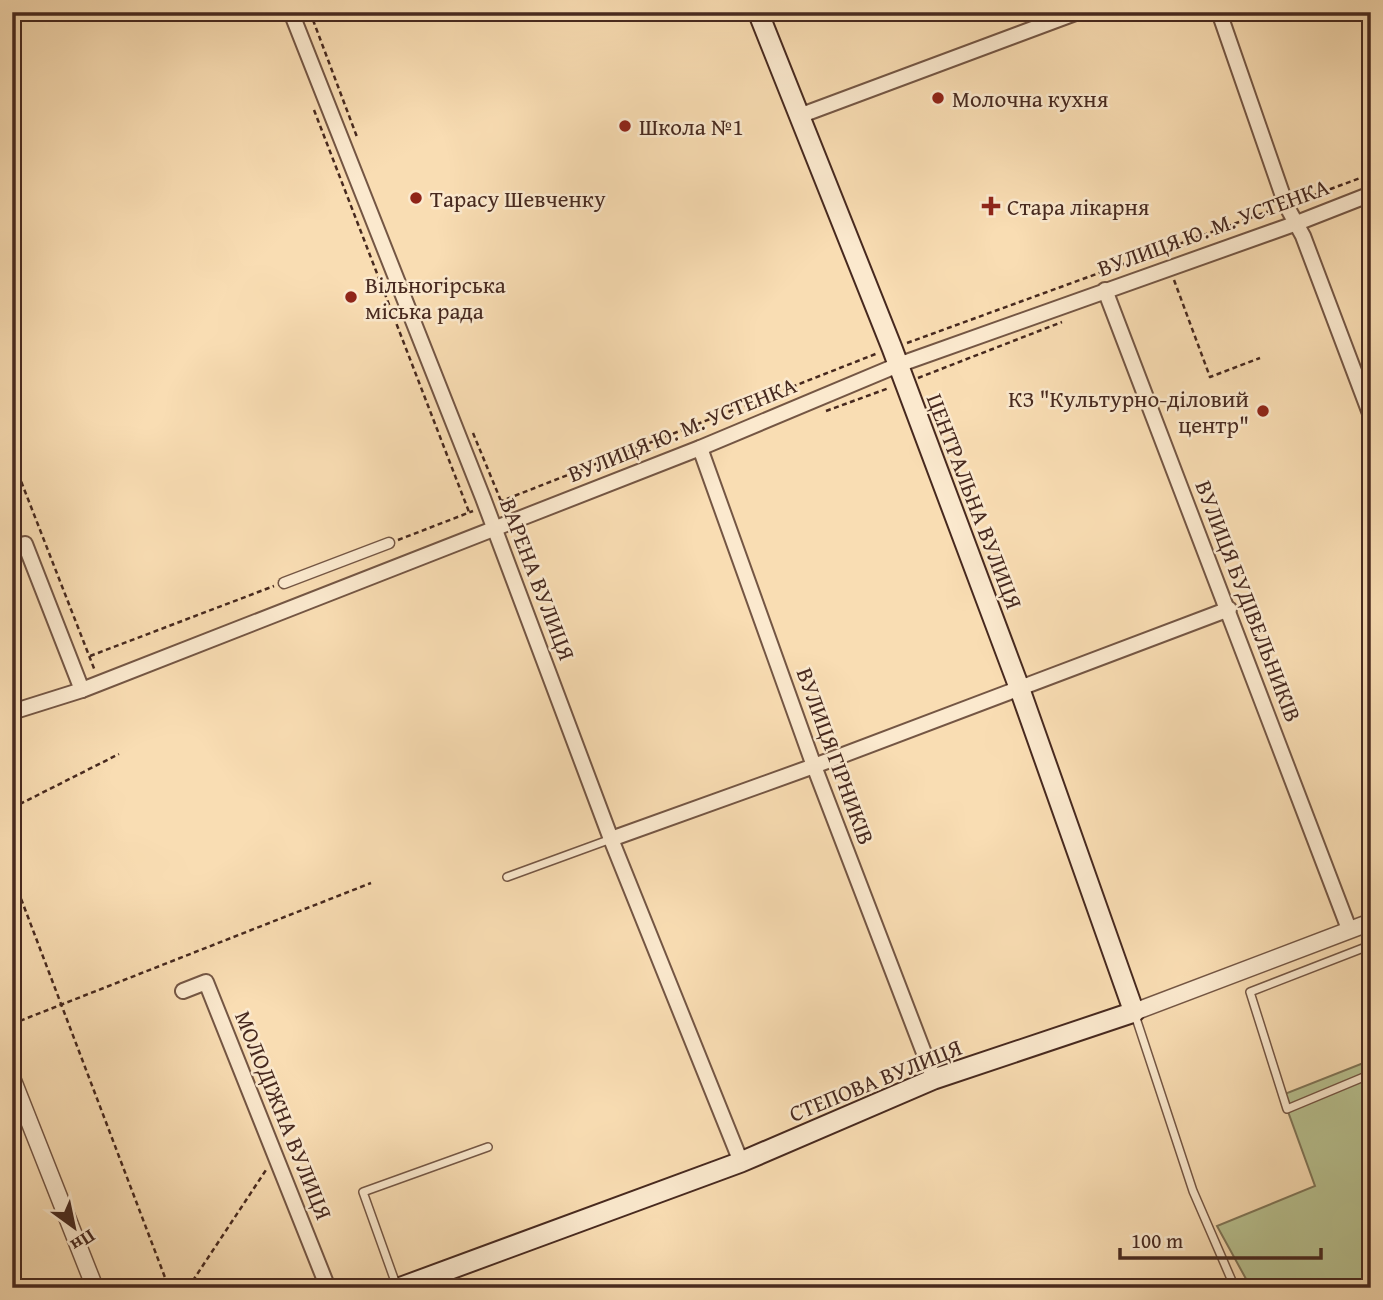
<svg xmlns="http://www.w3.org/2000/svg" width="1383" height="1300" viewBox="0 0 1383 1300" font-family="'Gentium Book Plus',serif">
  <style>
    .garden { fill: #b8c291; stroke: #807658; stroke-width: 2 }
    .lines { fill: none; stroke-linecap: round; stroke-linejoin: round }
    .service-casing { stroke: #745644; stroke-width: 10 }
    .pedestrian-casing { stroke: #745644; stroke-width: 13 }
    .minor-casing { stroke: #745644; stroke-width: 18 }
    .tertiary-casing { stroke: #745644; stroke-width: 19 }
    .secondary-casing { stroke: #47291f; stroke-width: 23 }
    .path { stroke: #47291f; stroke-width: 2.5; stroke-dasharray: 5 3.5; stroke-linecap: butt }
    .service { stroke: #fbe9ce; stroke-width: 7 }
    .pedestrian { stroke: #fbe9ce; stroke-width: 10 }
    .minor { stroke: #fbe9ce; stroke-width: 14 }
    .tertiary { stroke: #fbe9ce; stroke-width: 16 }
    .secondary { stroke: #fbe9ce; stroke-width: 19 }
    .rail { stroke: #47291f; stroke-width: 4.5; stroke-dasharray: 12 12; stroke-linecap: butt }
    .poi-dot { fill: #8f2418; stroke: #fbe9ce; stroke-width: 2.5 }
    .labels { text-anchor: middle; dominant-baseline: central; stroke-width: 5; stroke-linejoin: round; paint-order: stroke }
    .poi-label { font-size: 23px; fill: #47291f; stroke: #fbe9ce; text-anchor: start }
    .street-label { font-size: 23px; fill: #47291f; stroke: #fbe9ce }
  </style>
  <rect width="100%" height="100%" fill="#f9ddb3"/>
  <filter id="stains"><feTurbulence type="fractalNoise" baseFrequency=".00286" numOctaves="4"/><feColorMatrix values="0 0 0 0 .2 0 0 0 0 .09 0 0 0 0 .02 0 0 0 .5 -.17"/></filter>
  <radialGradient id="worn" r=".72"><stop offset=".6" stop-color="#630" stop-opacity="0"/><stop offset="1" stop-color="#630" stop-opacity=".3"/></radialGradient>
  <!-- garden -->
  <polygon class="garden" points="1371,1060 1371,1288 1251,1288 1217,1226 1315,1186 1282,1095"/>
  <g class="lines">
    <!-- service casing -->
    <g class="service-casing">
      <g id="service">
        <polyline points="507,877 611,839"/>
        <polyline points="1371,945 1250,992 1287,1109 1371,1074"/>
        <polyline points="1134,1012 1193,1191 1235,1288"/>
        <polyline points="397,1287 363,1192 488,1147"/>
      </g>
    </g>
    <!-- pedestrian casing -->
    <g class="pedestrian-casing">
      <polyline id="pedestrian" points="284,583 389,543"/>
    </g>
    <!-- minor casing -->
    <g class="minor-casing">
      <g id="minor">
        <polyline points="291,12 483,498 611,839 741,1162"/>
        <polyline points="1219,12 1286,205 1303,236 1371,416"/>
        <polyline points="799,116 1078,12"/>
        <polyline points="1105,290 1349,929"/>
        <polyline points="700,448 814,766 934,1079"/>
        <polyline points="25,544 82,690"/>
        <polyline points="12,712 82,690 700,448 898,365 1297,223 1371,194"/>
        <polyline points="611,839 814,766 1229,609"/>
        <polyline points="183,991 206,982 328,1288"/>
      </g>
    </g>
    <!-- tertiary casing -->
    <g class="tertiary-casing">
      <g id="tertiary">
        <polyline points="1134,1012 1371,922"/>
        <polyline points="12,1078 95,1288"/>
      </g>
    </g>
    <!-- secondary casing -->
    <g class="secondary-casing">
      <polyline id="secondary" points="399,1288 741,1162 934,1079 1134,1012 1019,687 892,348 758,12"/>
    </g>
    <!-- path -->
    <g class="path">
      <polyline points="310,12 357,137"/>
      <polyline points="314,110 469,512"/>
      <polyline points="1298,201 1371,174"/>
      <polyline points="1174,280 1210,377 1260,358"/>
      <polyline points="907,343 1272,210"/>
      <polyline points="918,378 1062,322"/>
      <polyline points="826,411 889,388"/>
      <polyline points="473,433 501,501"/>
      <polyline points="12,458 95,671"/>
      <polyline points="499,502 878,353"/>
      <polyline points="398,540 473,511"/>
      <polyline points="90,656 274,586"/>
      <polyline points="12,808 119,754"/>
      <polyline points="12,875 169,1288"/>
      <polyline points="12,1024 371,883"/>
      <polyline points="188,1288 266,1170"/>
    </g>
    <!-- service -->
    <use href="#service" class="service"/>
    <!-- pedestrian -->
    <use href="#pedestrian" class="pedestrian"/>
    <!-- minor -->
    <use href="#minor" class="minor"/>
    <!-- tertiary -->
    <use href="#tertiary" class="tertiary"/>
    <!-- secondary -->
    <use href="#secondary" class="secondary"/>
    <!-- rail -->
    <polyline class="rail" points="12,1286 13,1288"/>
  </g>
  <!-- markers -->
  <g class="poi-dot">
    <circle cx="938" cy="98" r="7"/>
    <circle cx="625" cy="126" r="7"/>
    <circle cx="416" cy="198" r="7"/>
    <path d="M987.5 195.5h7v7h7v7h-7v7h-7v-7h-7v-7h7z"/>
    <circle cx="351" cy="297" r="7"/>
    <circle cx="1263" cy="411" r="7"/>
  </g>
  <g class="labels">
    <!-- poi labels -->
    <g class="poi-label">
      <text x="952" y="98">Молочна кухня</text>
      <text x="639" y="126">Школа №1</text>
      <text x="430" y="198">Тарасу Шевченку</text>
      <text x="1007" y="206">Стара лікарня</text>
      <text x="365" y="284">Вільногірська<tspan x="365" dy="26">міська рада</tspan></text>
      <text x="1249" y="398" text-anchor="end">КЗ "Культурно-діловий<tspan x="1249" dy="26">центр"</tspan></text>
    </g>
    <!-- street labels -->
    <g class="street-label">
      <text transform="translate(1213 227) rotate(-20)">ВУЛИЦЯ Ю. М. УСТЕНКА</text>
      <text transform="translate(682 429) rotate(-22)">ВУЛИЦЯ Ю. М. УСТЕНКА</text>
      <text transform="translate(975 501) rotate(69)">ЦЕНТРАЛЬНА ВУЛИЦЯ</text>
      <text transform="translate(538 579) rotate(69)">ВАРЕНА ВУЛИЦЯ</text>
      <text transform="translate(1249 601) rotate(69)">ВУЛИЦЯ БУДІВЕЛЬНИКІВ</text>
      <text transform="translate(836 756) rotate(70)">ВУЛИЦЯ ГІРНИКІВ</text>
      <text transform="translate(875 1080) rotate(-22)">СТЕПОВА ВУЛИЦЯ</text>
      <text transform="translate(284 1115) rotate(68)">МОЛОДІЖНА ВУЛИЦЯ</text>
    </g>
  </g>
  <!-- margin -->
  <rect width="1383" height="1300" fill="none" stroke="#f9ddb3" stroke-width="42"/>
  <rect x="14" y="14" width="1355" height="1272" fill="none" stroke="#47291f" stroke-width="3.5"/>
  <rect x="21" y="21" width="1341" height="1258" fill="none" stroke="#47291f" stroke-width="2"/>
  <!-- north arrow -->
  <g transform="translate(74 1227) rotate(147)" stroke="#fbe9ce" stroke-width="5" paint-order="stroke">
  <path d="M0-5L12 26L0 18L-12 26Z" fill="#47291f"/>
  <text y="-10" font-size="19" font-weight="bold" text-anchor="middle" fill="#47291f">Пн</text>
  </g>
  <!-- scale -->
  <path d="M1120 1248v10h201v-10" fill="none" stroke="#47291f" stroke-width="3.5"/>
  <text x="1131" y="1248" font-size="21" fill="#47291f" stroke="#fbe9ce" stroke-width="5" paint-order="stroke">100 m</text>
  <rect width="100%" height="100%" filter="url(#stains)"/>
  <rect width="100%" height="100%" fill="url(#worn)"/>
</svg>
